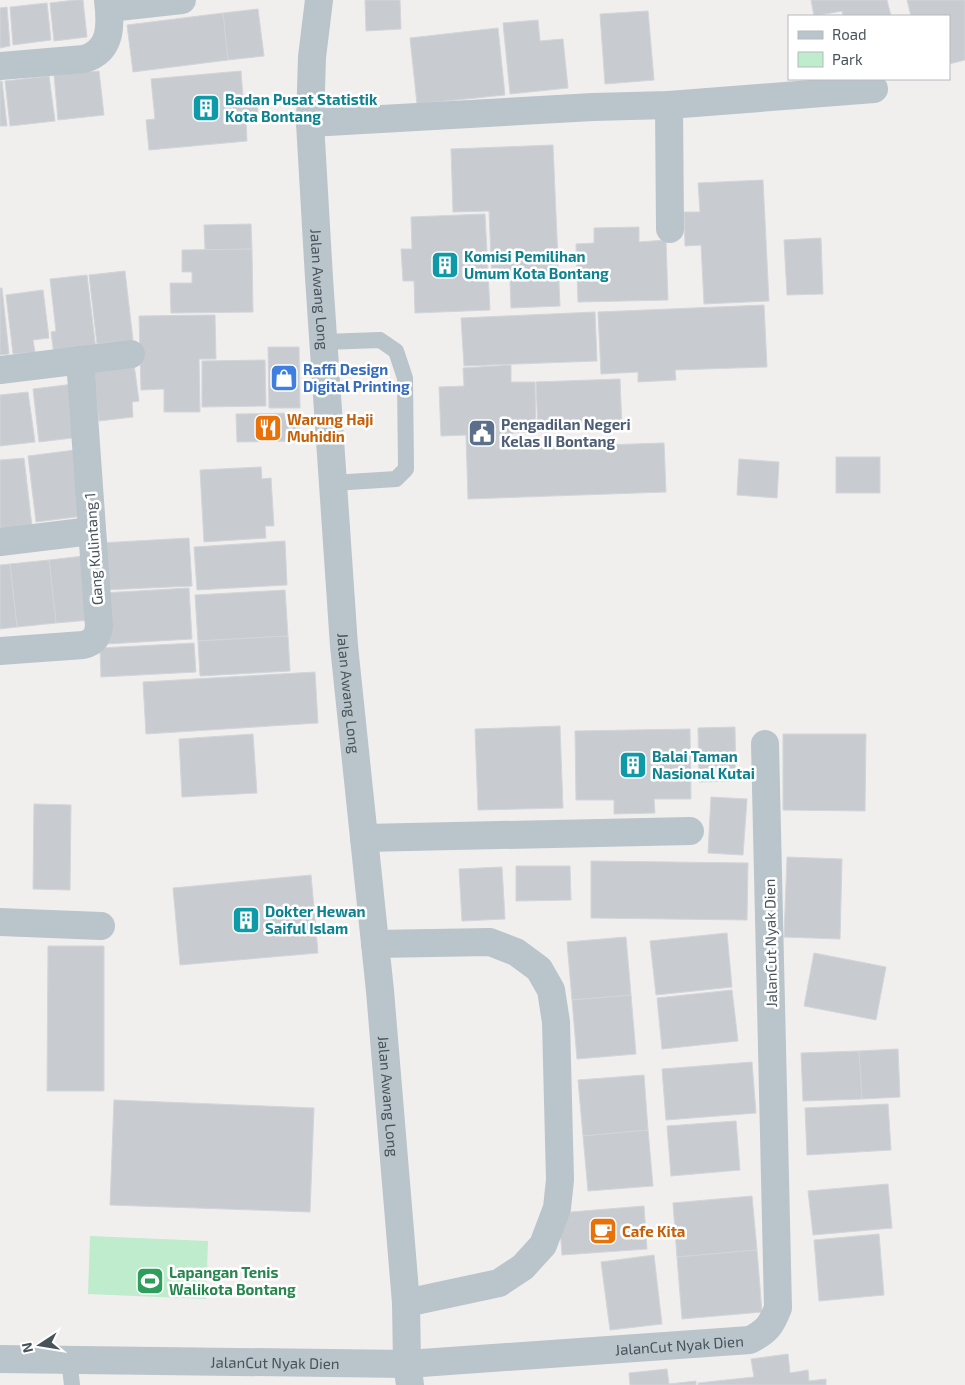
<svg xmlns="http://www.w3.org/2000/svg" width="965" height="1385" viewBox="0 0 965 1385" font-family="'Exo 2',sans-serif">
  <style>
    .green { fill: #beeccd }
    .building { fill: #c8ccd1; stroke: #d2d5d9 }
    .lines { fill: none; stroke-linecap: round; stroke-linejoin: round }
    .service { stroke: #bac4cb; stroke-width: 16 }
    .minor { stroke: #bac4cb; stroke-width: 28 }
    .tertiary { stroke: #bac4cb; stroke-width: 28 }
    .labels { text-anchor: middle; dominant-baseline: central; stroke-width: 5; stroke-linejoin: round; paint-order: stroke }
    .culture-label { font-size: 15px; font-weight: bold; fill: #0d838f; stroke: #fff; text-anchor: start }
    .street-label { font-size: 15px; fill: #47535b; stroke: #fff }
    .shop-label { font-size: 15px; font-weight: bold; fill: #366cbe; stroke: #fff; text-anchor: start }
    .food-label { font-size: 15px; font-weight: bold; fill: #c56008; stroke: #fff; text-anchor: start }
    .service-label { font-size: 15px; font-weight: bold; fill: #4e5e75; stroke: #fff; text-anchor: start }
    .leisure-label { font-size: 15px; font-weight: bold; fill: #27864d; stroke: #fff; text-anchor: start }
  </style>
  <rect width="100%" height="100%" fill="#f1eeee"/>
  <!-- green -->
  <polygon class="green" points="90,1236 208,1241 206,1299 88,1294"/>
  <!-- building -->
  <g class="building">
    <polygon points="75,0 83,0 87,37 54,41 50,3"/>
    <polygon points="365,0 400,0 401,29 366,31"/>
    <polygon points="811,0 887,0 891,16 843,16 842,11 814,16"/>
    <polygon points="907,0 965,0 965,60 949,64 949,16 911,16"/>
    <polygon points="47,3 51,40 13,45 10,7"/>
    <polygon points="7,7 10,46 0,48 0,8"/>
    <polygon points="258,9 264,56 228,60 223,13"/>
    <polygon points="648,11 654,80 605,84 600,14"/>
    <polygon points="223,13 228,60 133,72 127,25"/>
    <polygon points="538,20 540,41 563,39 568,88 510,94 503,23"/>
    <polygon points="498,28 505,95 417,104 410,38"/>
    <polygon points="99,71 104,115 58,120 54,75"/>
    <polygon points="241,71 243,97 257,96 258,119 246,120 247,141 149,150 146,120 155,119 151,79"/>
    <polygon points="49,76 55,121 10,126 5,81"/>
    <polygon points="0,81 2,81 7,126 0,126"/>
    <polygon points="553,145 560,306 511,308 510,280 492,281 489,211 453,212 451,149"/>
    <polygon points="763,180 769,301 704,304 701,245 685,246 684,212 700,212 698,183"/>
    <polygon points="485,214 490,310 415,313 414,281 403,281 401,249 412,249 411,217"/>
    <polygon points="251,224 252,249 205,250 204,225"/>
    <polygon points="639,227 639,242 666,240 668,300 578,302 576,244 594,243 594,228"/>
    <polygon points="821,238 823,294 787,295 784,240"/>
    <polygon points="252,249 253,312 171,313 170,283 192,283 192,272 182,272 182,250"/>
    <polygon points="125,271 133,340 97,344 89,275"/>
    <polygon points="87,275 96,350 54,355 51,332 56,331 50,279"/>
    <polygon points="0,288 2,288 9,354 0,355"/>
    <polygon points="43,290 49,338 33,340 35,352 13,354 6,295"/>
    <polygon points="764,305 767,367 675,370 676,380 638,382 638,372 601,374 598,312"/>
    <polygon points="595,312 597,361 464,366 461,318"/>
    <polygon points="215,315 216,359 199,359 200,412 164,412 164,389 141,390 139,316"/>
    <polygon points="268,347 299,347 300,408 269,408"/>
    <polygon points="265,360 266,406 202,407 202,361"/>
    <polygon points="134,364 139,401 132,402 133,417 99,421 93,368"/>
    <polygon points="511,365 511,382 535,382 536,432 512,433 512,448 664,443 666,492 468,499 466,435 441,436 439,387 464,386 463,368"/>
    <polygon points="620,379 622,429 538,432 536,382"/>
    <polygon points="74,384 80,437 39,442 33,389"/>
    <polygon points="28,392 35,442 0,446 0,395"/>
    <polygon points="299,413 300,441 237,442 236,414"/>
    <polygon points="75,450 83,516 36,522 28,456"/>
    <rect x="836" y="457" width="44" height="36"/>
    <polygon points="24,458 32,526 0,530 0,460"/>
    <polygon points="739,459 779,462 777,498 737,495"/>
    <polygon points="261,467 262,479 271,478 274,526 265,526 266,538 204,542 200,470"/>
    <polygon points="189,538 192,586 103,590 100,543"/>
    <polygon points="285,541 287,585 197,590 194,547"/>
    <polygon points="84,556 90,620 56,623 49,560"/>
    <polygon points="49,560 56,623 17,627 10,564"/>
    <polygon points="10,564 17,627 0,629 0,565"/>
    <polygon points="189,588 192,639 106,644 103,593"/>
    <polygon points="285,590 288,636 198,641 195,595"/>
    <polygon points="288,636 290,671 200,676 198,641"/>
    <polygon points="194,643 196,672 101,677 100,648"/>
    <polygon points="315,672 318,723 146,734 143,682"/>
    <polygon points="560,726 563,808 478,810 475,729"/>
    <polygon points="735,727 736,781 699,782 698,728"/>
    <polygon points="690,729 691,799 654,799 655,813 614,814 614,800 576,800 575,731"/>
    <polygon points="253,734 257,793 182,797 179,739"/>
    <polygon points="783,734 866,734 865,811 783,810"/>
    <polygon points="711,797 747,799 743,855 708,853"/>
    <polygon points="34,804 71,805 70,890 33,889"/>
    <polygon points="787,857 842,859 840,939 784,937"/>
    <polygon points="591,861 748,863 747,920 591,918"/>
    <polygon points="516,866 570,866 571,900 516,901"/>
    <polygon points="502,867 505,919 462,921 459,869"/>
    <polygon points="311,875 318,953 180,965 173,888"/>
    <polygon points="727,933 732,987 656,995 650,941"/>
    <polygon points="626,937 631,995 572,1000 567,942"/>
    <polygon points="48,946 104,946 104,1091 47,1091"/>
    <polygon points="814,953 886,967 876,1020 804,1006"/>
    <polygon points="732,990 738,1041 662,1049 657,998"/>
    <polygon points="631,995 636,1054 577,1059 572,1000"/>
    <polygon points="898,1049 900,1097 862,1099 859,1051"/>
    <polygon points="859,1051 862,1099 803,1101 801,1053"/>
    <polygon points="752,1062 756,1113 666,1120 662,1069"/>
    <polygon points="644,1075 648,1130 583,1136 578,1080"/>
    <polygon points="114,1100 314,1108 310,1212 110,1205"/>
    <polygon points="888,1104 891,1150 807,1155 805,1108"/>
    <polygon points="736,1121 740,1170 671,1176 667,1126"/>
    <polygon points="648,1130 653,1186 588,1191 583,1136"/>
    <polygon points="888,1184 892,1228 813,1235 808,1191"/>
    <polygon points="752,1196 757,1250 677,1257 673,1203"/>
    <polygon points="644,1206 647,1249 562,1255 559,1213"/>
    <polygon points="879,1234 884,1295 819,1301 814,1240"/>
    <polygon points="757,1250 762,1312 682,1319 677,1257"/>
    <polygon points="654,1255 662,1324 610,1330 601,1262"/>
    <polygon points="788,1354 790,1373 808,1370 809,1381 826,1379 826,1385 698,1385 698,1383 754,1377 751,1359"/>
    <polygon points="667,1369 669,1384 696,1381 696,1385 630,1385 629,1373"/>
  </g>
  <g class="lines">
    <!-- service -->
    <g class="service">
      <polyline points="324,342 380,340 396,351 405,378 406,469 396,479 333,483"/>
      <polyline points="69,1359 72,1385"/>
    </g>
    <!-- minor -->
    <g class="minor">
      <polyline points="109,8 182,0"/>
      <path d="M0 66 84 59C112 51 111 25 108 0"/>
      <polyline points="669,105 670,229"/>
      <polyline points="310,123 593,107 669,105 874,89"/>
      <polyline points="0,370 131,354"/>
      <polyline points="0,542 91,531"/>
      <path d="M0 651 83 645C94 642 97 638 99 627L80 360"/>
      <polyline points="364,838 690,831"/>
      <polyline points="0,922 101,926"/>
      <polyline points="375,944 490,942 516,952 539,969 551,990 556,1022 560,1180 557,1208 543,1245 523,1267 499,1283 406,1303"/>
      <path id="s1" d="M0 1359 407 1364 750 1340C767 1331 771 1326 778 1308L765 744"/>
    </g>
    <!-- tertiary -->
    <path class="tertiary" id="s2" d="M319 0 312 57 310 123 319 278 344 646 380 991 406 1303 407 1364 410 1385"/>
  </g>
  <!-- icons -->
  <defs>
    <g id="building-square" transform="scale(1.4375)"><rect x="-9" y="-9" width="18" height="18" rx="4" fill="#0f9aa8" stroke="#fff"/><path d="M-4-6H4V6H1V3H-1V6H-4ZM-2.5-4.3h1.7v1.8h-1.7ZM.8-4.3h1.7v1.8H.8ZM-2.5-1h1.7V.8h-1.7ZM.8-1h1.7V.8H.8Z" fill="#fff"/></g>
    <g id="shop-square" transform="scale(1.4375)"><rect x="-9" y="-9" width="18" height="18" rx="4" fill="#3f7fe0" stroke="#fff"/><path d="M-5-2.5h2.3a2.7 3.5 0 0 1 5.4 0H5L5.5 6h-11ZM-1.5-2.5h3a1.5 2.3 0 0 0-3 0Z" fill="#fff"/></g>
    <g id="restaurant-square" transform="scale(1.4375)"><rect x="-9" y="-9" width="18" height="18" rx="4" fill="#e8710a" stroke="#fff"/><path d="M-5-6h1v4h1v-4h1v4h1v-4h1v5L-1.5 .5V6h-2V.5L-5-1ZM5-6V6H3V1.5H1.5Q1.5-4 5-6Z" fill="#fff"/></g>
    <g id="civic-square" transform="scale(1.4375)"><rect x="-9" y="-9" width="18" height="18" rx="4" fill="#5c6f8a" stroke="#fff"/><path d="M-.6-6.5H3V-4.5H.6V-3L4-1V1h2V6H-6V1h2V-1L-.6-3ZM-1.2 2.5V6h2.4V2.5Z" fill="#fff"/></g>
    <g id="cafe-square" transform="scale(1.4375)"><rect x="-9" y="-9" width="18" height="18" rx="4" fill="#e8710a" stroke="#fff"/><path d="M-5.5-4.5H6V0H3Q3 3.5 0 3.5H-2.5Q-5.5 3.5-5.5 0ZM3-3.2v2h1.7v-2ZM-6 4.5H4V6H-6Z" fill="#fff"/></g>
    <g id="stadium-square" transform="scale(1.4375)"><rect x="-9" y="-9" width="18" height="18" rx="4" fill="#2e9e5b" stroke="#fff"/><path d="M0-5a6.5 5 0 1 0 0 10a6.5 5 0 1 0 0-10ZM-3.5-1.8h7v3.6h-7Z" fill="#fff"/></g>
  </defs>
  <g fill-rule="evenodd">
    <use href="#building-square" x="206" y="108"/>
    <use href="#building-square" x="445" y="265"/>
    <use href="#shop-square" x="284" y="378"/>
    <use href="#restaurant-square" x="268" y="428"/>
    <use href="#civic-square" x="482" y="433"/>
    <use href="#building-square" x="633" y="765"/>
    <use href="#building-square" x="246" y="920"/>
    <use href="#cafe-square" x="603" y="1231"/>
    <use href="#stadium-square" x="150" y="1281"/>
  </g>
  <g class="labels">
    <!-- culture labels -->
    <g class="culture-label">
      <text x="225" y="99">Badan Pusat Statistik<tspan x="225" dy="17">Kota Bontang</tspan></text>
      <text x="464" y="256">Komisi Pemilihan<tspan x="464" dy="17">Umum Kota Bontang</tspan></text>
      <text x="652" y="756">Balai Taman<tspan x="652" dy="17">Nasional Kutai</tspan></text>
      <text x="265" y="911">Dokter Hewan<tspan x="265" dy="17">Saiful Islam</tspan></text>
    </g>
    <!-- street labels -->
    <g class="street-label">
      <text stroke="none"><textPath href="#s2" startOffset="290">Jalan Awang Long</textPath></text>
      <text transform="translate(93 549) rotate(-94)">Gang Kulintang 1</text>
      <text stroke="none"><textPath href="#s2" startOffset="695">Jalan Awang Long</textPath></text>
      <text transform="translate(770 943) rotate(-91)">JalanCut Nyak Dien</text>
      <text stroke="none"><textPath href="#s2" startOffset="1100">Jalan Awang Long</textPath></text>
      <text stroke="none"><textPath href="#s1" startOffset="680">JalanCut Nyak Dien</textPath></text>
      <text stroke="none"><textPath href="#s1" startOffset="275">JalanCut Nyak Dien</textPath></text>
    </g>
    <!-- shop labels -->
    <g class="shop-label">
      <text x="303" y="369">Raffi Design<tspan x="303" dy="17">Digital Printing</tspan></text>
    </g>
    <!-- food labels -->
    <g class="food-label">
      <text x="287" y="419">Warung Haji<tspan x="287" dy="17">Muhidin</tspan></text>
      <text x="622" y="1231">Cafe Kita</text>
    </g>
    <!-- service labels -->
    <g class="service-label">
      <text x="501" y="424">Pengadilan Negeri<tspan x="501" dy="17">Kelas II Bontang</tspan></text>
    </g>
    <!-- leisure labels -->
    <g class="leisure-label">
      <text x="169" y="1272">Lapangan Tenis<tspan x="169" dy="17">Walikota Bontang</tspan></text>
    </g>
  </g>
  <!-- legend -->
  <rect x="788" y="15" width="162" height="65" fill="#ffffff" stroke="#b5babd"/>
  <rect x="798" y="31" width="25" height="8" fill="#bac4cb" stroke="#b5babd"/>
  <text x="832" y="40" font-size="15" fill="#47535b">Road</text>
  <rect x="798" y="52" width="25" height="15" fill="#beeccd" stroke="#b5babd"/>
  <text x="832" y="65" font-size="15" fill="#47535b">Park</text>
  <!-- north arrow -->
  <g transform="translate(40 1345) rotate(258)" stroke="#ffffff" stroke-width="4" paint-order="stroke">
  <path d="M0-4L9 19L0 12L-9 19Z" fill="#47535b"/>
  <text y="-8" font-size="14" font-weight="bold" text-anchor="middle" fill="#47535b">N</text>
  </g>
</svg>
